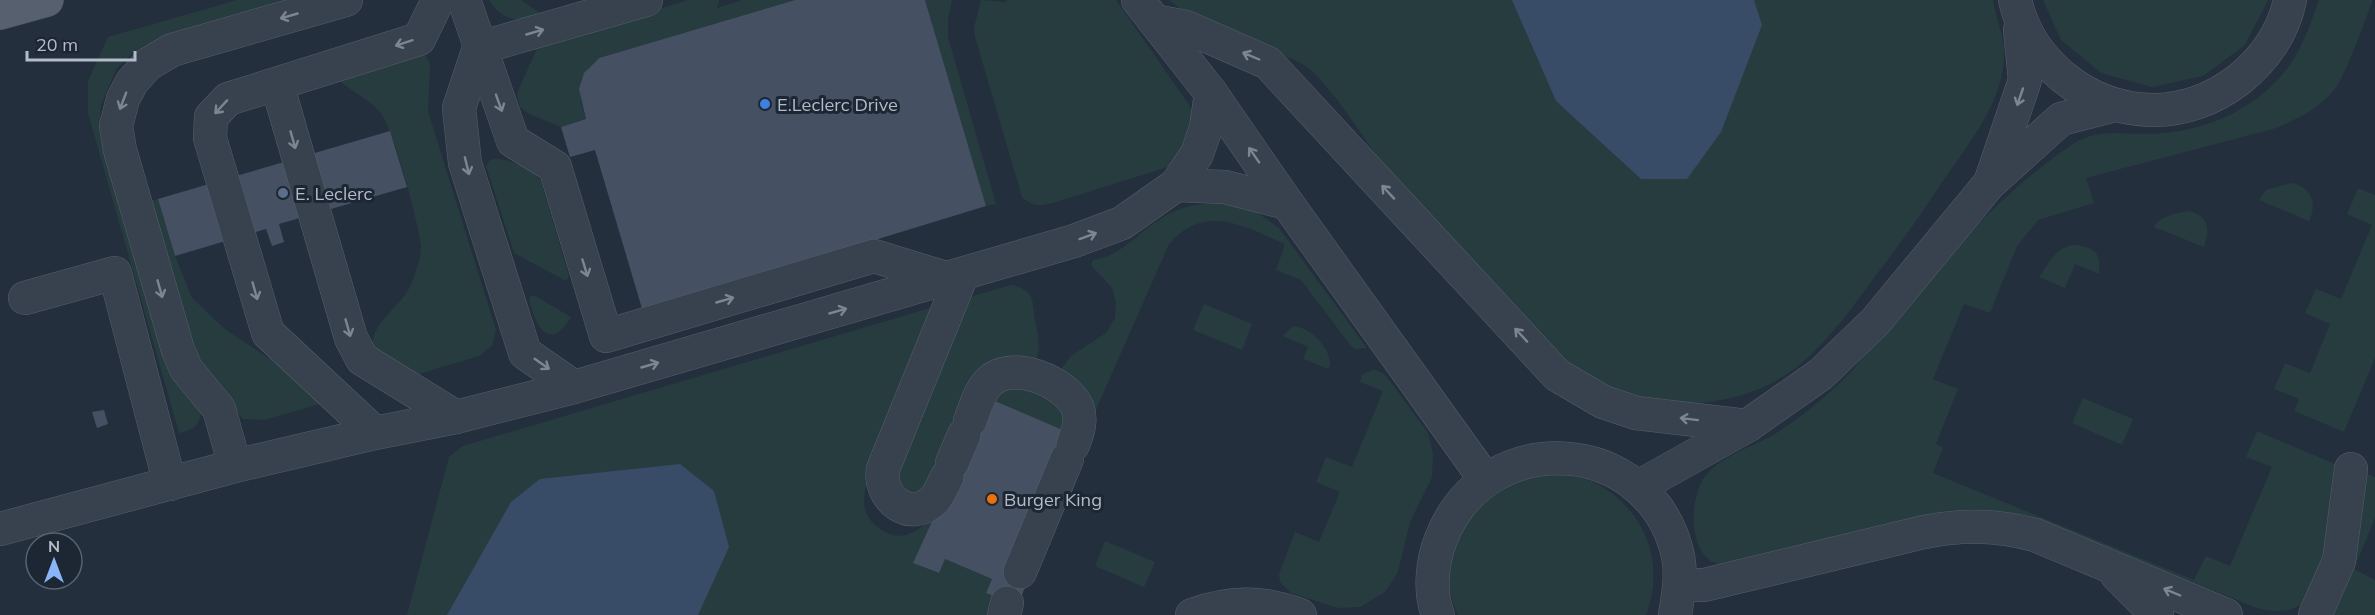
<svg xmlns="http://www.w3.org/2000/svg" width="2375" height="615" viewBox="0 0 2375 615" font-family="Mulish,sans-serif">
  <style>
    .green { fill: #263c3f }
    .water { fill: #394c67 }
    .building { fill: #455162 }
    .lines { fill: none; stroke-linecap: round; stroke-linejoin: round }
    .minor-casing { stroke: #565f6c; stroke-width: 34 }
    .major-casing { stroke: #414a57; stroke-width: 34 }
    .minor { stroke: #38414e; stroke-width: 33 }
    .major { stroke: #56606e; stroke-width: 33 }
    .oneway { stroke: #7c8592 }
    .shop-dot { fill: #3f7fe0; stroke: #1d2633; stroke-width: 2 }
    .service-dot { fill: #5c6f8a; stroke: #1d2633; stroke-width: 2 }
    .food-dot { fill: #e8710a; stroke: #1d2633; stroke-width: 2 }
    .labels { text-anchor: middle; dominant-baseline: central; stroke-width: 6; stroke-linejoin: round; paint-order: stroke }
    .poi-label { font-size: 18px; fill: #b4bcc9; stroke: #1d2633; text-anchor: start }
  </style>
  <rect width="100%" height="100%" fill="#242f3e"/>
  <!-- green -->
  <g class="green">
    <path d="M237 0H291L158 39 135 51 117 68 101 105 99 128 104 152 201 413C198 427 193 430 179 433L88 113V81L108 37Z"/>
    <path d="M489 0H523L522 1 545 16C521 21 504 24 489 0Z"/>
    <path d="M688 0H719L717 8 742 0H795L599 58C575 77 578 93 586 119L561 127 529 114 520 107 517 93 538 46Z"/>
    <polygon points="925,0 952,0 948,19 948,37 996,204 986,206"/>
    <path d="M981 0 1006 2 1007 0H1116L1190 106 1194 120 1193 138 1174 165 1053 203C1040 206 1032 207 1022 197L975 37 974 28Z"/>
    <path d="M1169 0H1993C1996 16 2002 32 2004 48 2007 98 1969 143 1943 181 1925 208 1906 236 1886 262 1860 296 1832 339 1798 366 1738 414 1641 416 1577 372 1535 343 1503 299 1470 261 1441 229 1409 198 1383 164 1361 135 1342 102 1316 75 1295 53 1259 51 1232 39 1210 29 1187 15 1169 0Z"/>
    <polygon points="2043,0 2268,0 2245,45 2203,76 2152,87 2101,73 2061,40"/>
    <path d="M2319 0H2373C2362 27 2353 56 2340 81 2327 105 2297 120 2273 129L2086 178 2094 203 2038 220 2017 246 1990 313 1964 304 1933 379 1958 389 1936 444 1943 448 1933 473 2194 580 2206 556 2230 566 2272 467 2246 457 2257 431 2337 465C2333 500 2331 582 2302 604 2289 613 2272 612 2257 608L2029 516 1977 509 1947 511 1720 565C1717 563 1711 562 1708 559 1690 543 1691 505 1700 485 1712 458 1751 448 1775 434 1794 422 1812 408 1829 393 1865 361 1892 321 1922 285 1965 235 2018 180 2073 144 2097 128 2122 135 2149 134 2203 133 2260 109 2291 63 2304 44 2311 21 2319 0Z"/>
    <path d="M422 48 430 64 428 111 496 330 492 346 479 356 419 374H409L372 345C374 318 403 307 412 282 416 272 421 257 421 246 419 224 393 127 380 112 365 95 344 89 331 72Z"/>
    <path d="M495 159C512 159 530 168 541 181L569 276 566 281 514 253 486 166 490 160Z"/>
    <path d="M2291 183C2311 186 2318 203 2309 221L2259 200 2266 190Z"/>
    <polygon points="2358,188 2375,195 2375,358 2344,432 2294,411 2299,399 2274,389 2285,363 2310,373 2330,324 2305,313 2316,289 2341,299 2372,225 2347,214"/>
    <polygon points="158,199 175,256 192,298 226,330 329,398 326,402 265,420 243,419 215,384 201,370 145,202"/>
    <path d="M1226 202 1255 211 1279 228 1367 348 1355 349 1351 346 1301 280 1276 270 1285 244C1243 226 1205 203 1169 244L1087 430 1058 378 1062 368 1071 356 1106 333 1115 318 1116 302 1112 288 1091 265 1093 260C1123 255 1138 232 1162 218 1181 205 1203 203 1226 202Z"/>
    <path d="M2188 211C2209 215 2210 230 2204 247L2154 227C2160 215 2176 214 2188 211Z"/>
    <path d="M2072 245C2093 246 2102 252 2099 274L2075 264 2065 288 2039 277C2049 263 2055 249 2072 245Z"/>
    <path d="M1011 285C1035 290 1032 300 1035 320 1039 342 1042 346 1033 368L1016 363 936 482 909 498 892 470 966 298Z"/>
    <path d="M530 296H535L571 317C549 354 535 325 529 299Z"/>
    <polygon points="1204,304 1252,324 1242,350 1193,330"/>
    <path d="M930 308H937L938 313 865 490C865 495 863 503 865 509 869 526 893 541 909 534 920 530 927 522 935 513L914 563 938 573 945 559 992 579 986 593 1000 599 994 615H407L449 457 463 446Z"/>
    <path d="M1293 326C1310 327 1331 348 1330 365L1328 369 1303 359 1308 347 1283 336Z"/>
    <polygon points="1374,369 1383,373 1390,381 1428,433 1433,454 1432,477 1410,522 1398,572 1385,592 1360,607 1338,608 1291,593 1280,582 1279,574 1295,532 1319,542 1340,492 1316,482 1326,457 1352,467 1383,391 1360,382 1362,375"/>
    <polygon points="1003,383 1059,396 1070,433 988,398"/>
    <polygon points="2083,398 2133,419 2122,445 2072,423"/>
    <polygon points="2365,473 2375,477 2375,518 2354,569 2375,580 2375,615 2334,615 2327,610"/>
    <path d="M1555 474C1566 476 1580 477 1591 481 1643 505 1667 561 1646 615H1458C1437 574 1456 518 1493 492 1512 479 1533 477 1555 474Z"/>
    <polygon points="1105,541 1155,562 1144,587 1095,566"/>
  </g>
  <!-- water -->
  <g class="water">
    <polygon points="1512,0 1754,0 1762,25 1721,132 1687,179 1641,179 1556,101"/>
    <polygon points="680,464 714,491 729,547 698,615 447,615 511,502 540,479"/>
  </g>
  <!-- building -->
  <g class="building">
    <polygon points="795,0 925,0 986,206 865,243 651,339 595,150 570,157 561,127 586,119 579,89 584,73 599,58"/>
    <polygon points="390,131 407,187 279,224 284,242 272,246 266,229 175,256 158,199"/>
    <polygon points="988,398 1070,433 1030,576 1017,606 986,593 992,579 945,559 939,573 913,563"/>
    <polygon points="104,410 108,424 97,428 92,412"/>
  </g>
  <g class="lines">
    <!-- minor casing -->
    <g class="minor-casing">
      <g id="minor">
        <polyline points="464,0 513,141 555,167 606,336 874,256 949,279"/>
        <polyline points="1138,0 1211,93 1287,203 1485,479"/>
        <path d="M2015 0C2029 62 2086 108 2150 110 2214 112 2277 63 2290 0"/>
        <polyline points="1154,21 1186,27 1268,63 1557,375 1603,402 1636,413 1747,426"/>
        <polyline points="479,48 459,108 465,163 525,353 574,387"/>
        <polyline points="479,48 646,0"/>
        <polyline points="277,84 351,338 362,359 456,417"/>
        <polyline points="1991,180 2025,80 2020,30"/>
        <polyline points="1176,185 1225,187 1287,203"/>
        <polyline points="25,298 115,273 170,484"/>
        <path d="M970 421C975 408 979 393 988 383 1011 358 1068 382 1078 409 1082 422 1077 434 1073 445"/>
        <polyline points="375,433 268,333 210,138 211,117 228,99 419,39 438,0"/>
        <polyline points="952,463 964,435"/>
        <polyline points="235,466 219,409 186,369 178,350 120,150 116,126 123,99 132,82 148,64 172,50 346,0"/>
        <path d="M947 477C943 484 940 493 935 499 911 524 878 499 883 469L962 275"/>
        <polyline points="1638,487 1747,426 1821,374 1875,322 1989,184 2061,119 2115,105"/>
        <polyline points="0,529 235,466 375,433 456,417 574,387 1074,241 1122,223 1176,185 1197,154 1206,128 1211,93"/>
        <polyline points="1020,572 1067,459"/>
        <polyline points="2117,575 2157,615"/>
        <path d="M1680 585H1704L1924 532C1963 524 1997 525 2035 535L2226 615"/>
        <polyline points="1004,615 1007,603"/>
        <path d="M1192 615C1231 601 1261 601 1300 615"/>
        <path d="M1438 615C1429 592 1432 561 1441 539 1485 424 1651 434 1678 556 1682 576 1678 596 1675 615"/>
        <polyline points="2315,615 2339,561 2351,469"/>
      </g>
    </g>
    <!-- major casing -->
    <g class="major-casing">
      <polyline id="major" points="0,13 47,0"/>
    </g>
    <!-- minor -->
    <use href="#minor" class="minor"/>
    <!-- major -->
    <use href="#major" class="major"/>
  </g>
  <!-- one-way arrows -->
  <defs><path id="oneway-shaft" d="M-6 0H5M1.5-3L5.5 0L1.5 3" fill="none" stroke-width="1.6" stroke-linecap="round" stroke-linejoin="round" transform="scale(1.5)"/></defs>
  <g class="oneway">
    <use href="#oneway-shaft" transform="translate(289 16) rotate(164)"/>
    <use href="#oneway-shaft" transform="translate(535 32) rotate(-16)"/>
    <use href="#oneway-shaft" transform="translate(404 43) rotate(162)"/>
    <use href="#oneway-shaft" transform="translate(1251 56) rotate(-157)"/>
    <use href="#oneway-shaft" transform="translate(2020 97) rotate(109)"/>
    <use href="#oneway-shaft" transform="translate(123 101) rotate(111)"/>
    <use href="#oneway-shaft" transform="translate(499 103) rotate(70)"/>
    <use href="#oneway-shaft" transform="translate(221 107) rotate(133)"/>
    <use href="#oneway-shaft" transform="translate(293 140) rotate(74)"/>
    <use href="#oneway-shaft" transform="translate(1254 155) rotate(-125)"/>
    <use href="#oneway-shaft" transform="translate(467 166) rotate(76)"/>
    <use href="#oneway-shaft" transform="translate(1388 192) rotate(-133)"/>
    <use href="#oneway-shaft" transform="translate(1088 236) rotate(-20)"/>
    <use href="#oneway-shaft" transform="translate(585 268) rotate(73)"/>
    <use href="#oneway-shaft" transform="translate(160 289) rotate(74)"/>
    <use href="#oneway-shaft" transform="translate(255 291) rotate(74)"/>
    <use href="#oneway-shaft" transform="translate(725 300) rotate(-16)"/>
    <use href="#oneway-shaft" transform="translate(838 311) rotate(-16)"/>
    <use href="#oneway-shaft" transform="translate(348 328) rotate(74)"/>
    <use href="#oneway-shaft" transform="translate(1521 335) rotate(-133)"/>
    <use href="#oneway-shaft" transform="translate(542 364) rotate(35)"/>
    <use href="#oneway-shaft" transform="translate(650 365) rotate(-16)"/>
    <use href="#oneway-shaft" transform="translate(1689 419) rotate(-173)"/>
    <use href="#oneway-shaft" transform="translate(2172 592) rotate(-157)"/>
  </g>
  <!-- markers -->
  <circle class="shop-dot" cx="765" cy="104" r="6"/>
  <circle class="service-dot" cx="283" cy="193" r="6"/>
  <circle class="food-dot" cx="992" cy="499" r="6"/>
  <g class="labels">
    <!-- poi labels -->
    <g class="poi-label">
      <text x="777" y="104">E.Leclerc Drive</text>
      <text x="295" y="193">E. Leclerc</text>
      <text x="1004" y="499">Burger King</text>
    </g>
  </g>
  <!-- north arrow -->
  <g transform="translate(54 561)"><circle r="28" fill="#1d2633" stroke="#59626f" stroke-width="1.5"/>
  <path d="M0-4.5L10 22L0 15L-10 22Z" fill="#8ab4f8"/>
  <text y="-9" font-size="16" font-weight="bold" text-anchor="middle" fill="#b4bcc9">N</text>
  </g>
  <!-- scale -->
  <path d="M27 51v9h108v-9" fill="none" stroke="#b4bcc9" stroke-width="3"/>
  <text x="36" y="51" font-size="18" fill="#b4bcc9" stroke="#1d2633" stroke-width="4.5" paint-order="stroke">20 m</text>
</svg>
